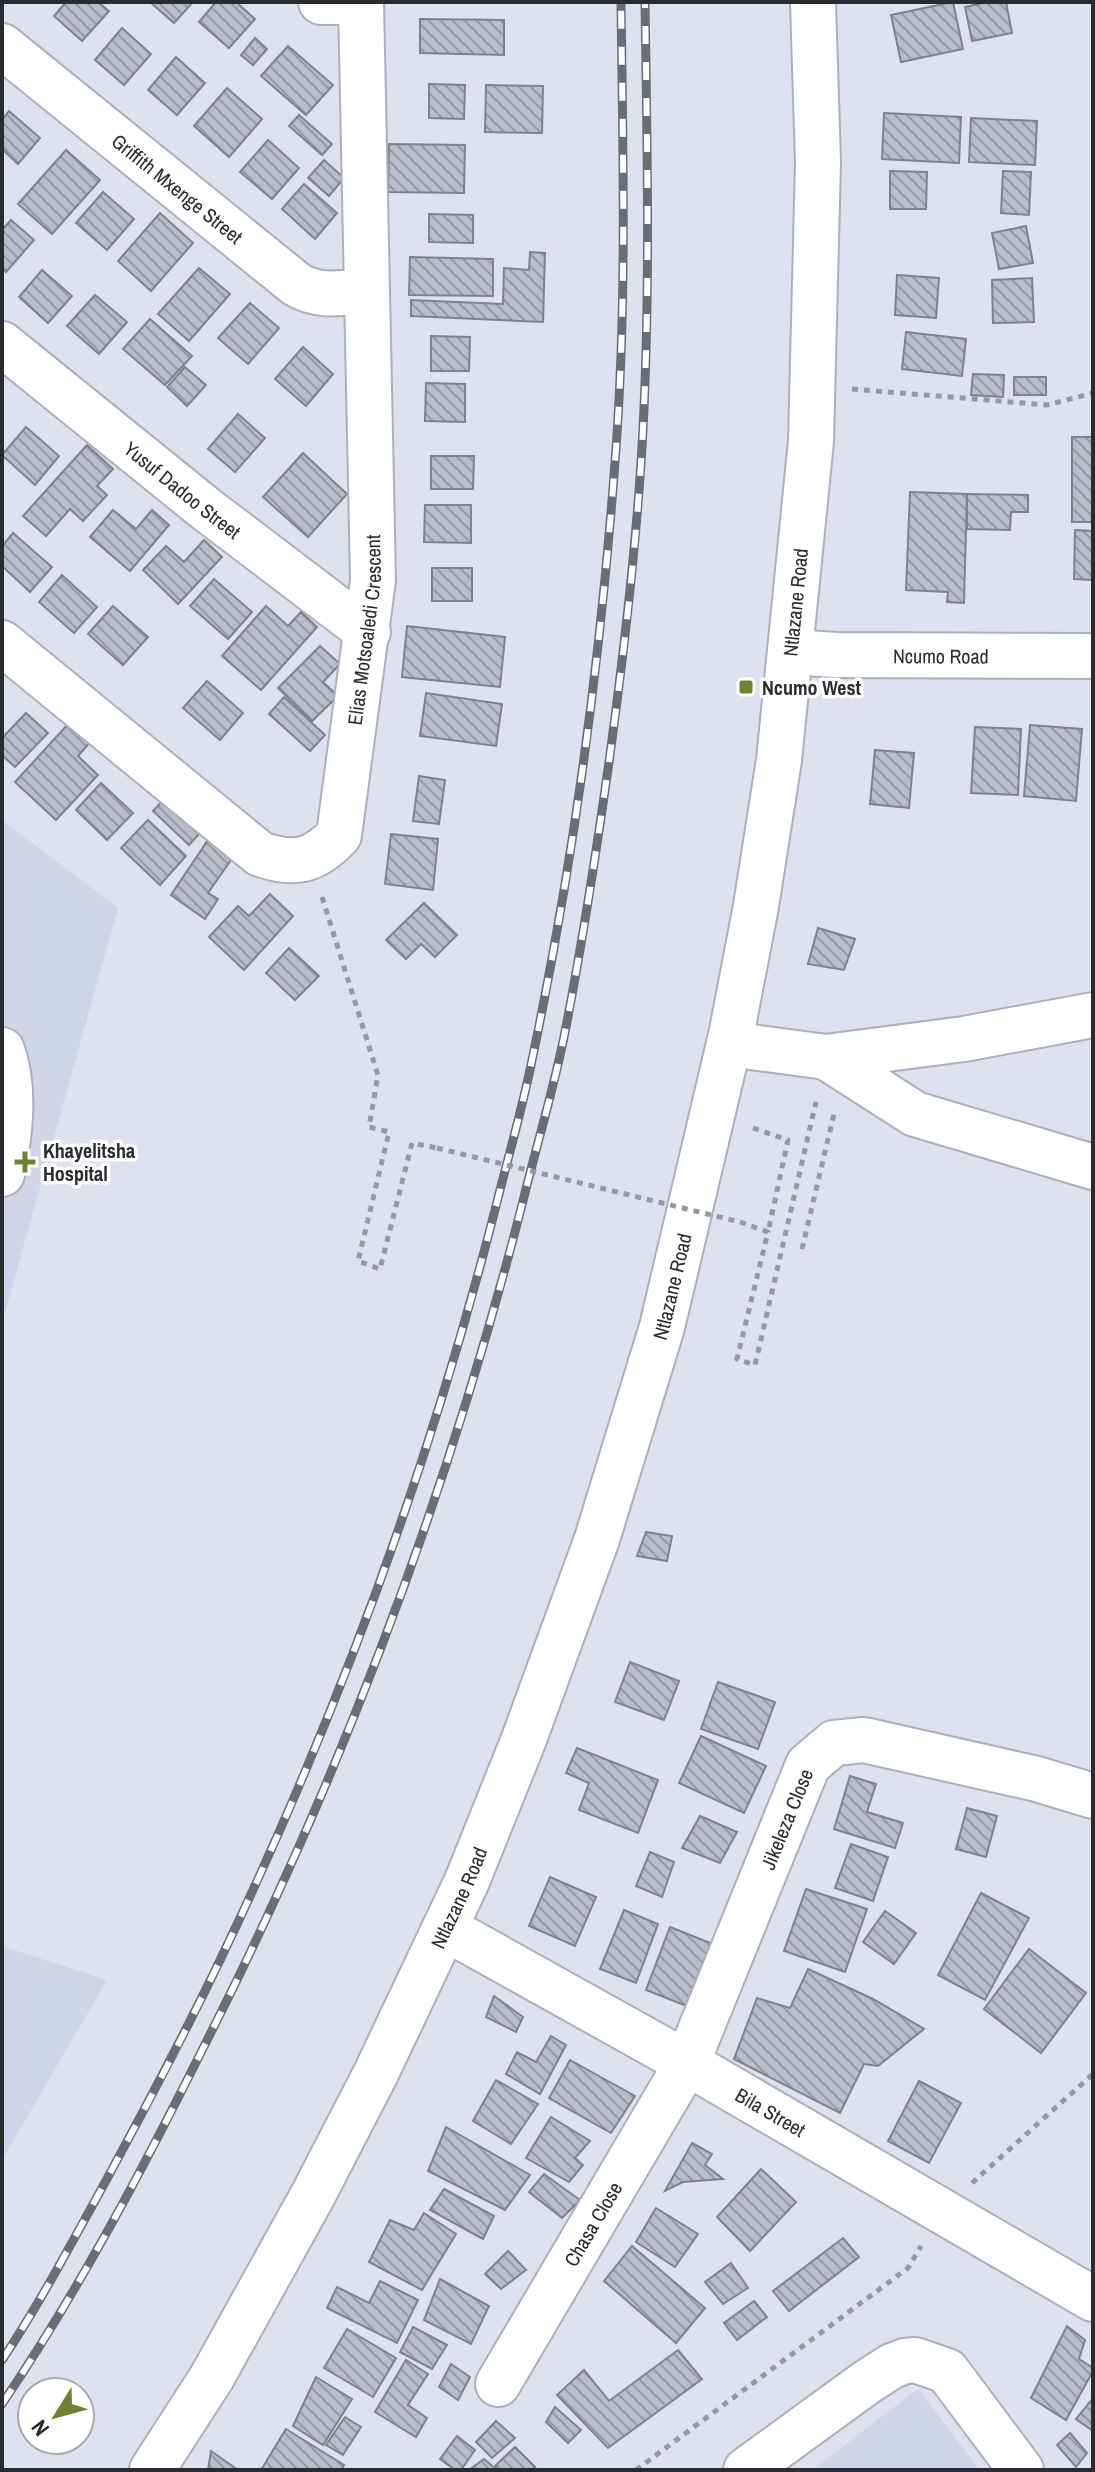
<svg xmlns="http://www.w3.org/2000/svg" width="1095" height="2472" viewBox="0 0 1095 2472" font-family="'Archivo Narrow',sans-serif">
  <style>
    .built { fill: #d0d6e8 }
    .building { fill: url(#building-back-hatch); stroke: #7e828d; stroke-width: 2 }
    .lines { fill: none; stroke-linecap: round; stroke-linejoin: round }
    .minor-casing { stroke: #acb0bc; stroke-width: 48 }
    .path { stroke: #9598a0; stroke-width: 5; stroke-dasharray: 6 6; stroke-linecap: butt }
    .minor { stroke: #fff; stroke-width: 44 }
    .rail-casing { stroke: #6b6d74; stroke-width: 9 }
    .rail { stroke: #fff; stroke-width: 6; stroke-dasharray: 18; stroke-linecap: butt }
    .path-bridge { stroke: #9598a0; stroke-width: 5; stroke-dasharray: 6 6; stroke-linecap: butt }
    .poi-dot { fill: #6f8231; stroke: #fff; stroke-width: 3 }
    .labels { text-anchor: middle; dominant-baseline: central; stroke-width: 7; stroke-linejoin: round; paint-order: stroke }
    .street-label { font-size: 20px; fill: #292b2f; stroke: #fff }
    .poi-label { font-size: 20px; font-weight: bold; fill: #292b2f; stroke: #fff; text-anchor: start }
  </style>
  <defs>
    <pattern id="building-back-hatch" width="6" height="6" patternUnits="userSpaceOnUse" patternTransform="scale(2)"><rect width="6" height="6" fill="#b9bdc9"/><path d="M-1 5l2 2M0 0l6 6M5-1l2 2" fill="none" stroke="#969aa4"/></pattern>
  </defs>
  <rect width="100%" height="100%" fill="#dee2ee"/>
  <!-- built -->
  <g class="built">
    <polygon points="2,820 118,908 2,1323"/>
    <polygon points="2,1946 107,1980 2,2160"/>
    <polygon points="918,2389 980,2470 812,2470"/>
  </g>
  <!-- building -->
  <g class="building">
    <polygon points="66,2 98,2 109,11 82,41 54,16"/>
    <polygon points="150,2 193,2 174,23"/>
    <polygon points="216,2 236,2 255,19 229,48 199,22"/>
    <polygon points="953,2 963,49 901,62 891,15"/>
    <polygon points="988,2 1006,2 1012,33 972,41 965,7"/>
    <polygon points="420,19 504,20 504,55 420,53"/>
    <polygon points="122,28 151,54 124,85 95,60"/>
    <polygon points="255,38 267,49 253,65 241,55"/>
    <polygon points="288,46 333,85 306,115 261,76"/>
    <polygon points="176,57 205,83 177,115 148,90"/>
    <polygon points="429,84 465,85 464,119 429,118"/>
    <polygon points="486,85 543,86 542,133 485,132"/>
    <polygon points="227,88 262,119 229,157 194,126"/>
    <polygon points="9,111 40,138 18,164 2,149 2,120"/>
    <polygon points="884,113 961,117 959,163 882,159"/>
    <polygon points="299,115 332,144 322,155 289,126"/>
    <polygon points="971,118 1037,121 1035,165 969,162"/>
    <polygon points="268,140 299,168 272,199 240,172"/>
    <polygon points="389,144 465,145 464,193 388,192"/>
    <polygon points="66,150 100,180 52,234 18,204"/>
    <polygon points="324,160 344,178 329,196 308,178"/>
    <polygon points="890,171 927,172 926,209 890,209"/>
    <polygon points="1003,171 1031,172 1029,215 1001,213"/>
    <polygon points="304,184 337,213 315,239 282,209"/>
    <polygon points="103,192 134,219 107,250 76,223"/>
    <polygon points="160,213 193,243 151,291 118,261"/>
    <polygon points="429,214 473,215 473,243 429,242"/>
    <polygon points="11,220 34,240 6,272 2,268 2,230"/>
    <polygon points="1026,226 1033,263 999,269 992,233"/>
    <polygon points="530,252 545,253 543,322 411,316 411,300 503,304 504,268 529,270"/>
    <polygon points="410,257 493,259 493,296 409,295"/>
    <polygon points="199,268 230,294 189,341 158,314"/>
    <polygon points="42,270 72,296 48,323 19,297"/>
    <polygon points="897,275 939,278 936,318 895,315"/>
    <polygon points="1032,278 1034,322 993,323 992,280"/>
    <polygon points="95,295 127,322 99,354 67,326"/>
    <polygon points="250,303 279,328 248,364 218,338"/>
    <polygon points="150,319 192,356 165,385 123,349"/>
    <polygon points="906,332 966,339 962,376 902,369"/>
    <polygon points="431,336 470,337 469,371 431,371"/>
    <polygon points="303,347 333,374 306,406 275,379"/>
    <polygon points="185,367 206,385 187,406 167,387"/>
    <polygon points="973,374 1004,375 1003,397 971,395"/>
    <rect x="1014" y="377" width="32" height="18"/>
    <polygon points="426,383 465,384 465,422 425,421"/>
    <polygon points="238,414 265,438 235,472 208,449"/>
    <polygon points="26,427 59,456 35,485 2,455"/>
    <rect x="1072" y="437" width="21" height="85"/>
    <polygon points="87,445 113,469 97,486 107,495 83,521 70,509 46,536 23,516"/>
    <polygon points="303,453 347,494 308,537 263,497"/>
    <polygon points="431,456 474,456 473,489 431,489"/>
    <polygon points="910,492 967,494 964,603 947,602 948,592 906,590"/>
    <polygon points="967,494 1028,495 1028,512 1011,512 1010,530 967,529"/>
    <polygon points="425,505 471,505 471,543 424,542"/>
    <polygon points="113,510 136,529 152,510 169,525 130,571 90,537"/>
    <polygon points="1075,530 1093,531 1093,580 1074,579"/>
    <polygon points="13,533 52,567 30,592 2,566 2,546"/>
    <polygon points="204,540 222,557 178,604 143,570 166,546 184,562"/>
    <rect x="432" y="568" width="40" height="33"/>
    <polygon points="62,575 97,607 74,633 39,602"/>
    <polygon points="214,579 252,612 228,639 190,606"/>
    <polygon points="113,606 148,637 123,665 88,634"/>
    <polygon points="266,606 288,626 301,612 317,627 261,690 222,656"/>
    <polygon points="407,626 505,637 500,687 402,677"/>
    <polygon points="320,646 340,664 323,682 338,696 312,721 278,688"/>
    <polygon points="207,681 243,713 220,740 183,708"/>
    <polygon points="426,693 502,704 496,746 420,736"/>
    <polygon points="284,697 325,735 310,751 269,714"/>
    <polygon points="26,713 48,733 15,767 2,755 2,738"/>
    <polygon points="70,722 91,741 78,756 98,775 56,820 15,782"/>
    <polygon points="1030,725 1082,729 1076,801 1024,796"/>
    <polygon points="975,727 1021,729 1018,795 971,793"/>
    <polygon points="875,750 914,753 909,808 870,804"/>
    <polygon points="419,776 445,780 439,824 413,821"/>
    <polygon points="101,783 133,813 107,840 76,810"/>
    <polygon points="164,799 200,833 189,845 153,811"/>
    <polygon points="148,820 186,856 160,885 121,848"/>
    <polygon points="391,834 438,839 433,890 385,884"/>
    <polygon points="208,840 233,857 208,893 218,899 205,919 171,895"/>
    <polygon points="270,894 293,916 244,970 209,937 238,906 249,916"/>
    <polygon points="424,903 457,935 435,957 421,944 406,959 386,940"/>
    <polygon points="818,928 855,939 844,970 808,964"/>
    <polygon points="289,948 319,976 295,1000 266,973"/>
    <polygon points="646,1532 672,1536 667,1561 637,1556"/>
    <polygon points="630,1662 679,1681 664,1720 615,1702"/>
    <polygon points="718,1682 775,1702 758,1749 701,1729"/>
    <polygon points="701,1736 766,1766 744,1813 679,1783"/>
    <polygon points="577,1748 658,1780 638,1833 579,1810 589,1783 566,1773"/>
    <polygon points="850,1776 876,1784 867,1812 903,1823 895,1848 834,1829"/>
    <polygon points="967,1808 997,1816 986,1857 956,1849"/>
    <polygon points="700,1816 737,1832 720,1863 682,1848"/>
    <polygon points="851,1844 888,1857 873,1901 835,1888"/>
    <polygon points="650,1852 674,1862 662,1897 636,1886"/>
    <polygon points="550,1877 596,1897 575,1946 529,1926"/>
    <polygon points="806,1889 867,1909 845,1972 784,1951"/>
    <polygon points="981,1893 1029,1918 985,2000 938,1975"/>
    <polygon points="624,1910 658,1924 636,1983 600,1969"/>
    <polygon points="885,1911 916,1933 894,1964 863,1942"/>
    <polygon points="670,1927 713,1944 689,2007 646,1990"/>
    <polygon points="1029,1949 1086,1993 1041,2053 984,2009"/>
    <polygon points="808,1969 873,1999 924,2029 878,2066 864,2064 840,2113 734,2059 757,1998 790,2008"/>
    <polygon points="494,1996 523,2017 516,2032 486,2017"/>
    <polygon points="551,2036 566,2045 540,2094 506,2074 517,2052 536,2062"/>
    <polygon points="570,2060 635,2096 611,2133 549,2098"/>
    <polygon points="496,2080 538,2104 511,2144 473,2121"/>
    <polygon points="919,2081 961,2103 929,2163 888,2141"/>
    <polygon points="551,2117 590,2141 575,2158 583,2165 569,2182 526,2158"/>
    <polygon points="446,2127 530,2175 505,2210 428,2171"/>
    <polygon points="692,2143 712,2154 705,2165 723,2179 683,2182 665,2191"/>
    <polygon points="761,2169 796,2202 750,2251 717,2217"/>
    <polygon points="544,2174 580,2200 562,2218 529,2192"/>
    <polygon points="444,2189 494,2216 483,2239 430,2210"/>
    <polygon points="656,2208 698,2234 675,2267 636,2242"/>
    <polygon points="424,2213 456,2234 422,2290 369,2262 390,2220 414,2230"/>
    <polygon points="843,2238 859,2257 789,2311 773,2291"/>
    <polygon points="632,2246 705,2308 676,2343 604,2281"/>
    <polygon points="508,2251 526,2270 501,2289 485,2274"/>
    <polygon points="731,2263 748,2288 723,2304 705,2282"/>
    <polygon points="440,2279 489,2306 471,2344 424,2320"/>
    <polygon points="380,2281 418,2300 397,2343 327,2308 337,2287 369,2303"/>
    <polygon points="754,2301 767,2317 737,2340 724,2323"/>
    <polygon points="1067,2326 1085,2340 1079,2359 1093,2368 1093,2371 1066,2420 1031,2398"/>
    <polygon points="413,2327 447,2345 432,2369 400,2352"/>
    <polygon points="347,2329 396,2358 373,2397 324,2368"/>
    <polygon points="678,2350 702,2379 608,2448 557,2395 584,2370 609,2401"/>
    <polygon points="406,2360 428,2374 408,2405 427,2418 416,2437 375,2412"/>
    <polygon points="451,2364 470,2377 458,2400 439,2387"/>
    <polygon points="316,2377 352,2399 323,2445 293,2426"/>
    <polygon points="1093,2398 1093,2431 1076,2419"/>
    <polygon points="555,2407 581,2430 568,2443 546,2422"/>
    <polygon points="345,2417 361,2427 343,2455 326,2445"/>
    <polygon points="496,2421 515,2438 492,2458 476,2442"/>
    <polygon points="286,2429 344,2465 341,2470 261,2470"/>
    <polygon points="1070,2433 1087,2453 1076,2467 1057,2445"/>
    <polygon points="457,2436 475,2450 461,2470 455,2470 440,2459"/>
    <polygon points="515,2447 535,2467 531,2470 498,2470 495,2466"/>
    <polygon points="211,2451 238,2470 208,2470"/>
    <polygon points="484,2459 497,2470 469,2470"/>
  </g>
  <g class="lines">
    <!-- minor casing -->
    <g class="minor-casing">
      <g id="minor">
        <polyline points="321,2 356,2"/>
        <path id="s1" d="M2 46 296 284C318 298 342 293 366 291"/>
        <path id="s2" d="M2 344 206 509 368 632"/>
        <path id="s3" d="M2 643 260 854C294 866 314 862 339 835L373 580 361 2"/>
        <path id="s4" d="M791 652 836 655 1093 656"/>
        <polyline points="729,1044 826,1057 964,1039 1093,1015"/>
        <path d="M2 1050C16 1088 10 1135 2 1174"/>
        <polyline points="826,1057 915,1114 1093,1167"/>
        <path id="s5" d="M445 1928 687 2063 1093 2299"/>
        <path id="s6" d="M498 2384 687 2063 808 1765 834 1743 864 1740 1037 1779 1093 1796"/>
        <path id="s7" d="M152 2470 212 2377 313 2195 376 2073 467 1881 524 1739 597 1539 662 1327 732 1031 756 906 779 760 811 441 818 162 813 2"/>
        <polyline points="746,2470 867,2382 892,2366 905,2361 915,2360 947,2371 1021,2470"/>
      </g>
    </g>
    <!-- path -->
    <g class="path">
      <polyline points="852,389 1047,405 1093,393"/>
      <polyline points="322,897 378,1075 369,1127 389,1132 358,1261 380,1269 412,1143 437,1148"/>
      <polyline points="753,1128 788,1140 768,1232"/>
      <polyline points="740,1222 768,1232 737,1359 755,1365 816,1102"/>
      <polyline points="802,1249 834,1114"/>
      <polyline points="972,2183 1093,2074"/>
      <polyline points="636,2470 908,2268 921,2246"/>
    </g>
    <!-- minor -->
    <use href="#minor" class="minor"/>
    <!-- rail casing -->
    <g class="rail-casing">
      <g id="rail">
        <path d="M2 2360C37 2308 66 2253 96 2199 140 2118 183 2038 222 1956 339 1712 432 1460 498 1198 509 1154 522 1109 531 1065 573 866 600 665 615 462 627 309 623 155 621 2"/>
        <path d="M2 2404C92 2271 165 2126 236 1982 358 1731 455 1469 524 1197 537 1144 553 1091 564 1037 582 946 596 854 609 762 625 645 639 526 644 408 650 273 647 137 645 2"/>
      </g>
    </g>
    <!-- rail -->
    <use href="#rail" class="rail"/>
    <!-- path-bridge -->
    <polyline class="path-bridge" points="437,1148 740,1222"/>
  </g>
  <!-- markers -->
  <g class="poi-dot">
    <rect x="738" y="679" width="16" height="16" rx="4"/>
    <path d="M21 1150h8v8h8v8h-8v8h-8v-8h-8v-8h8z"/>
  </g>
  <g class="labels">
    <!-- street labels -->
    <g class="street-label">
      <text stroke="none"><textPath href="#s1" startOffset="226">Griffith Mxenge Street</textPath></text>
      <text stroke="none"><textPath href="#s2" startOffset="232">Yusuf Dadoo Street</textPath></text>
      <text stroke="none"><textPath href="#s7" startOffset="1994">Ntlazane Road</textPath></text>
      <text stroke="none"><textPath href="#s3" startOffset="628">Elias Motsoaledi Crescent</textPath></text>
      <text stroke="none"><textPath href="#s4" startOffset="150">Ncumo Road</textPath></text>
      <text stroke="none"><textPath href="#s7" startOffset="1298">Ntlazane Road</textPath></text>
      <text stroke="none"><textPath href="#s6" startOffset="636">Jikeleza Close</textPath></text>
      <text stroke="none"><textPath href="#s7" startOffset="650">Ntlazane Road</textPath></text>
      <text stroke="none"><textPath href="#s5" startOffset="374">Bila Street</textPath></text>
      <text stroke="none"><textPath href="#s6" startOffset="186">Chasa Close</textPath></text>
    </g>
    <!-- poi labels -->
    <g class="poi-label">
      <text x="762" y="687">Ncumo West</text>
      <text x="43" y="1150">Khayelitsha<tspan x="43" dy="23">Hospital</tspan></text>
    </g>
  </g>
  <!-- border -->
  <rect width="1095" height="2472" fill="none" stroke="#292b2f" stroke-width="8"/>
  <!-- north arrow -->
  <g transform="translate(56 2416) rotate(233)"><circle r="38" fill="#ffffff" stroke="#a9aaac" stroke-width="2"/>
  <path d="M0-6L14 30L0 20L-14 30Z" fill="#6f8231"/>
  <text y="-12" font-size="22" font-weight="bold" text-anchor="middle" fill="#292b2f">N</text>
  </g>
</svg>
